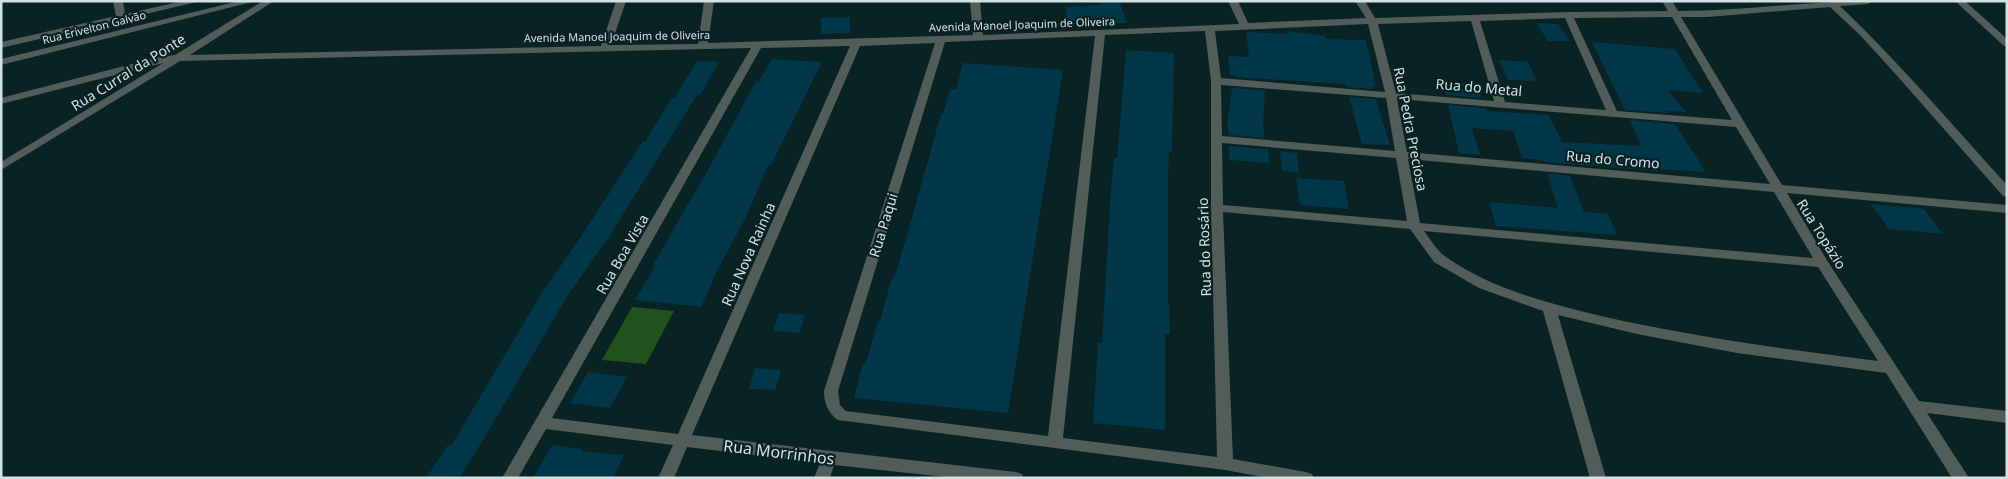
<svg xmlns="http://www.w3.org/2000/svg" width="2008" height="479" viewBox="0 0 2008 479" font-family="'Noto Sans',sans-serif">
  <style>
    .green { fill: #22521c }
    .building { fill: #013749 }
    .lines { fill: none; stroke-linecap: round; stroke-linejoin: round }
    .minor { fill: #525c58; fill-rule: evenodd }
    .labels { text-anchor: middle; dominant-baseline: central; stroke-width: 4.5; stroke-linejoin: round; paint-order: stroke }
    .far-street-label { font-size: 11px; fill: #d3e1e1; stroke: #092223 }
    .street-label { font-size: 14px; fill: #d3e1e1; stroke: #092223 }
    .near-street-label { font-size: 16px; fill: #d3e1e1; stroke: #092223 }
  </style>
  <rect width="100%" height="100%" fill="#092223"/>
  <!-- green -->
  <polygon class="green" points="632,307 674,311 646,364 602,360"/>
  <!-- building -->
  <g class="building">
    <polygon points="1099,1 1119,1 1127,23 1069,25 1065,7 1100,5"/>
    <polygon points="850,17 850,33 821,34 821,18"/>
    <polygon points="1536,23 1558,24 1570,41 1548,41"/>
    <polygon points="1287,31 1325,36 1326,39 1366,40 1376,87 1372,87 1373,89 1346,87 1345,84 1233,77 1234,75 1230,75 1228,56 1249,57 1246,32 1287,34"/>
    <polygon points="1592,42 1675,49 1703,93 1668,90 1686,112 1667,111 1668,113 1625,110"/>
    <polygon points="1126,50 1174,53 1172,152 1169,152 1168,184 1168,303 1169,304 1170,334 1165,334 1165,430 1093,423 1098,343 1102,343 1111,188 1114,158 1117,158"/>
    <polygon points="772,59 822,62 771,165 768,165 747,215 717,271 701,307 635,300 655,266 653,265 710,166 756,81 759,81"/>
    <polygon points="1499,60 1528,62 1537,81 1508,80"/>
    <polygon points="697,61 719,62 700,95 697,95 609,237 568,295 482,442 459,478 426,478 448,445 451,446 543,291 578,241 643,141 645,142 671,99 674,99"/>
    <polygon points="963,63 1063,70 1008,413 854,398 863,363 866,363 878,321 880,321 892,277 894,278 906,239 941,114 943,114 950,89 956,89"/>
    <polygon points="1442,82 1479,85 1482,98 1446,95"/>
    <polygon points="1232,88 1265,90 1263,125 1265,138 1229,135 1227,123"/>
    <polygon points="1349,97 1376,99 1390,145 1362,144"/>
    <polygon points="1448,105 1485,108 1488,111 1549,115 1562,142 1641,146 1630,120 1675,124 1706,172 1656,169 1657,171 1543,162 1543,160 1522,158 1513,131 1472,128 1480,155 1459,153"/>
    <polygon points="1229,146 1268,149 1269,163 1229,160"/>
    <polygon points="1280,151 1297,153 1299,173 1282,171"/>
    <polygon points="1547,173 1570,176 1584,212 1608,214 1617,235 1496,226 1489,202 1558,208"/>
    <polygon points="1296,178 1344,181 1349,209 1300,205"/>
    <polygon points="1871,204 1924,209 1943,234 1889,229"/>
    <polygon points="779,313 805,315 799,333 773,331"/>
    <polygon points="755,368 781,370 775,390 749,389"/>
    <polygon points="588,372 627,377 610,408 570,403"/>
    <polygon points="552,445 583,449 581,451 624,455 613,478 533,478"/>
  </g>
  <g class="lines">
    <!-- minor -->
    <g class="minor">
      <polygon points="113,1 123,1 125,14 183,1 201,1 1,48 1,42 116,16"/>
      <polygon points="239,1 256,1 1,65 1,59"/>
      <path d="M263 1H274L190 55 601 46 616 1H626L611 45 698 44 704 1H714L708 43 973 35 970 1H980L983 35 1239 24 1228 1H1238L1248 23 1366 18 1355 1H1365L1375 18 1568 12 1668 11 1662 1H1672L1678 11C1743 11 1807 1 1872 1L1868 4 1840 6C1899 62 1952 125 2007 185V197L2003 196 1899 78 1861 36 1830 7 1708 17H1681L1782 185 2007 205V213L1787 193 1828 262 1919 401 2007 411V423L1927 413 1969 478H1952L1886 373 1737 353 1637 334 1558 315 1606 478H1590L1543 311 1479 288 1434 262 1410 229 1223 212 1233 459 1306 472 1312 474 1314 478H1268L1225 470 838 420C828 413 824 403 824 391L935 43 860 46 692 435 1016 472 1022 474 1024 478H955L834 465 830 478H814L820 463 687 447 674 478H658L673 445 546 429 518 478H502L751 48 180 61 1 170V162L163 63 1 104V98L155 58 175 55ZM1672 17 1732 120 1617 111 1574 18ZM1565 18 1606 110 1505 102 1480 21ZM1471 21 1494 101 1396 93 1378 24ZM1368 24 1385 92 1221 78 1215 31ZM1205 31 1211 81V208L1217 457 1063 438 1105 35ZM1095 36 1048 436 846 411 840 405 838 391 945 42ZM850 46 678 434 552 418 761 48ZM1221 85 1386 98 1395 151 1222 136ZM1397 99 1736 127 1770 184 1407 152ZM1222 143 1396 158 1407 221 1223 205ZM1408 159 1774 192 1813 258 1420 223ZM1424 231 1818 267 1878 361C1785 349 1693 337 1601 316 1547 303 1492 289 1446 257 1437 251 1430 239 1424 231Z"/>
      <polygon points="1955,1 1965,1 2007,39 2007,47 2004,46"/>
    </g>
  </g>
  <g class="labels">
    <!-- far-street labels -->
    <g class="far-street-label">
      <text transform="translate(1022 24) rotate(-2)">Avenida Manoel Joaquim de Oliveira</text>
      <text transform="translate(94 27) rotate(-14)">Rua Erivelton Galvão</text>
      <text transform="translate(617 36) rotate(-1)">Avenida Manoel Joaquim de Oliveira</text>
    </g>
    <!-- street labels -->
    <g class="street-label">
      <text transform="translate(128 72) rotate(-32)">Rua Curral da Ponte</text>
      <text transform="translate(1479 87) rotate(5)">Rua do Metal</text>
      <text transform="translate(1411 129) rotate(79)">Rua Pedra Preciosa</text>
      <text transform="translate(1613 159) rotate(5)">Rua do Cromo</text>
      <text transform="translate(883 225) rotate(-73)">Rua Paqui</text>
      <text transform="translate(1822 234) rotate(58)">Rua Topázio</text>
      <text transform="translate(1204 247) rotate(-92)">Rua do Rosário</text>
      <text transform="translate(622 254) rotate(-60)">Rua Boa Vista</text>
      <text transform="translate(748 254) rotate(-66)">Rua Nova Rainha</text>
    </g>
    <!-- near-street labels -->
    <g class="near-street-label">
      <text transform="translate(779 452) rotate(7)">Rua Morrinhos</text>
    </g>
  </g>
  <!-- border -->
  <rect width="2008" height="479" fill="none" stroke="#d3e1e1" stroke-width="5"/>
</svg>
